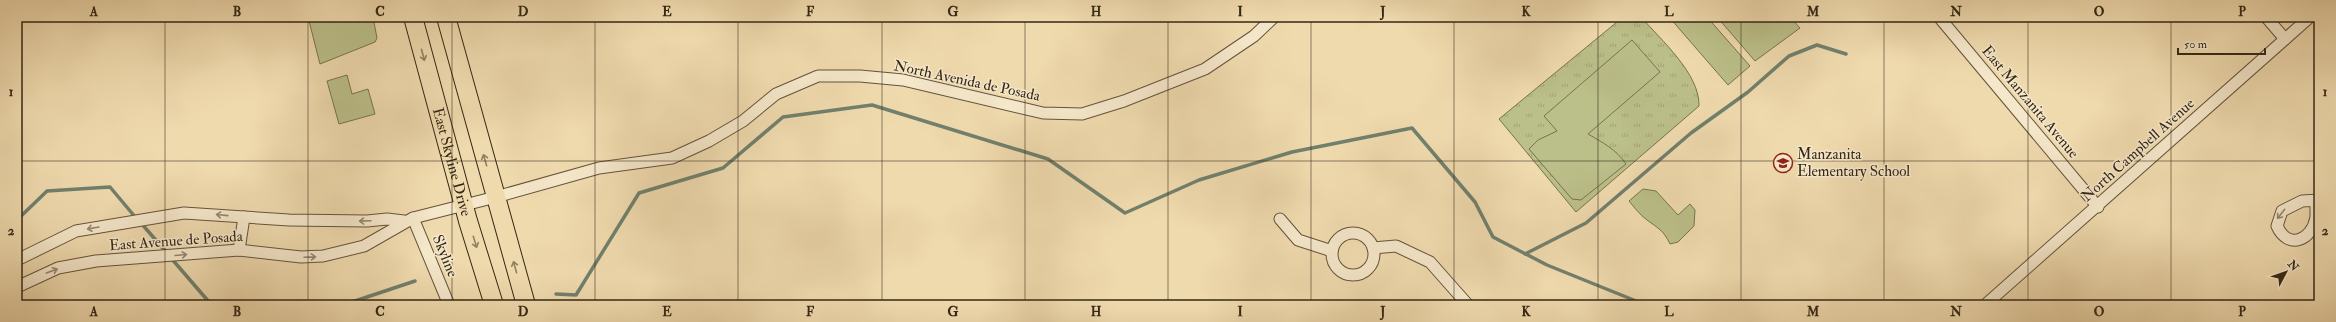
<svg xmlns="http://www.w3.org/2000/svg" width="2336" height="322" viewBox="0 0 2336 322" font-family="'IM FELL Double Pica',serif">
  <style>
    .grass { fill: url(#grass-tufts); stroke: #78734f }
    .park { fill: #bbbf89; stroke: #78734f }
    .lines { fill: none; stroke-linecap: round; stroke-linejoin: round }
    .stream { stroke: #71806d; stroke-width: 3.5 }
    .street-casing { stroke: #63543b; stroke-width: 13 }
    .primary-casing { stroke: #342715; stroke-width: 20 }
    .street { stroke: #f5e7ca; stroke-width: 11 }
    .primary { stroke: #efdaae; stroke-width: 18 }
    .oneway { stroke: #928062 }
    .oneway2 { stroke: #948770 }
    .grid { fill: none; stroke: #342715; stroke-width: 1; stroke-opacity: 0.55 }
    .labels { text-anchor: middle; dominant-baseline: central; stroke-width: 3; stroke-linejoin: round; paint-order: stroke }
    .street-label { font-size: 15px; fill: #342715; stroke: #f5e7ca }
    .poi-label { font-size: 15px; fill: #342715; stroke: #f5e7ca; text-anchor: start }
    .neatline { fill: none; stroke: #342715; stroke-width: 1.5 }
    .grid-label { font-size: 13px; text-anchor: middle; font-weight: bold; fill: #342715 }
  </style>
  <defs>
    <pattern id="grass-tufts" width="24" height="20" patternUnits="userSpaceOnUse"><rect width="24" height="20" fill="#bbbf89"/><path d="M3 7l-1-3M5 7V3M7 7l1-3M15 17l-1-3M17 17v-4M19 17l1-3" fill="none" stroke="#a1a475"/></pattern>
  </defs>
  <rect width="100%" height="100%" fill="#efdaae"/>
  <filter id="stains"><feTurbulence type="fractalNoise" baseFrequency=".005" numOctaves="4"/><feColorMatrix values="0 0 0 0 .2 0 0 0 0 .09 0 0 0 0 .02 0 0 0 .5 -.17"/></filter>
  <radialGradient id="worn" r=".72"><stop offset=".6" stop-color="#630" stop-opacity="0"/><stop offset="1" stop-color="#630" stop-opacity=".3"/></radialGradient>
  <!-- grass -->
  <path class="grass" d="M1623 17H1641C1661 40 1700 74 1699 106L1576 212 1499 119Z"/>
  <!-- park -->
  <g class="park">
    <polygon points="308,17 373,17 377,38 375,42 320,64"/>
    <polygon points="1669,17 1707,17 1750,66 1728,85"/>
    <polygon points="1717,17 1790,17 1800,28 1755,61"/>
    <path d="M1632 40 1660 72 1588 134C1602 142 1617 150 1626 164L1581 200 1572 199 1529 149 1538 140 1557 131 1544 116Z"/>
    <polygon points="347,75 352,94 368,89 375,114 339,124 327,81"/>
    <path d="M1643 189 1656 191 1678 215 1690 204 1695 210 1694 226 1678 242 1670 244C1664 231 1658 228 1647 220 1640 215 1634 207 1629 201Z"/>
  </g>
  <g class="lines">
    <!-- stream -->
    <g class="stream">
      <polyline points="17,220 47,191 110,187 136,218"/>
      <polyline points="141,223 167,253"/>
      <polyline points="1525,254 1586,223 1691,133 1748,92 1789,56 1817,45 1846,54"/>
      <polyline points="171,258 209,302 273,305"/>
      <polyline points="556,294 576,295 639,193 723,168 783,117 872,105 1048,159 1125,213 1199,180 1292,152 1412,128 1475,202 1493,237 1547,265 1646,305"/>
      <polyline points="343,305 415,281"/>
      <polyline points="2318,305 2319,304"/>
    </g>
    <!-- street casing -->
    <g class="street-casing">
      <g id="street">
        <polyline points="1939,17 2098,207"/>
        <polyline points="2266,17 2285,39"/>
        <path d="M2316 202C2316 207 2316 212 2316 217 2312 241 2288 250 2277 226L2282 211 2302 201 2319 200"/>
        <polyline points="413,218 449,305"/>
        <polyline points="1280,219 1298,240 1332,251"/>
        <circle cx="1353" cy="254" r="21"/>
        <polyline points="1373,248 1396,246 1430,262 1468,305"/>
        <polyline points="239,250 244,217"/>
        <polyline points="17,260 76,231 184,213 289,220 367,221 387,219 404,221"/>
        <polyline points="17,287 58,268 96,261 239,250 301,257 323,256 364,246 413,218 496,197 599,168 672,158 709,141 743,121 776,94 818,76 860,76 903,80 1043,113 1082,114 1124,101 1205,69 1254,36 1274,17"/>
        <polyline points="1985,305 2310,17"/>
      </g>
    </g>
    <!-- primary casing -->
    <g class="primary-casing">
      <g id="primary">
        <path id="s1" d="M413 17 468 221 494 305"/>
        <polyline points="446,17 526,305"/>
      </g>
    </g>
    <!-- street -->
    <use href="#street" class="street"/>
    <!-- primary -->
    <use href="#primary" class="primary"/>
  </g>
  <!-- one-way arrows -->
  <defs><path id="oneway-shaft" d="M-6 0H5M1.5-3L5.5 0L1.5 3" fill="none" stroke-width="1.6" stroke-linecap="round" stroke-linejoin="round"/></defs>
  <g class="oneway">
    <use href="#oneway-shaft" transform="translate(423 55) rotate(75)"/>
    <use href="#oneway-shaft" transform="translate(485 160) rotate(-106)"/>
    <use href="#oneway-shaft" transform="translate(475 242) rotate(73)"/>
    <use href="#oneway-shaft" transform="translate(515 267) rotate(-105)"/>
  </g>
  <g class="oneway2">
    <use href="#oneway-shaft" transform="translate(2281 214) rotate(128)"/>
    <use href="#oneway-shaft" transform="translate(222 215) rotate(-174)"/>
    <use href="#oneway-shaft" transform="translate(365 221) rotate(178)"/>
    <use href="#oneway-shaft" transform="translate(93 228) rotate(170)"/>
    <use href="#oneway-shaft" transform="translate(181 255) rotate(-5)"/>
    <use href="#oneway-shaft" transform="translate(310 257) rotate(-2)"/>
    <use href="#oneway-shaft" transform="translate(52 271) rotate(-20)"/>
  </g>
  <!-- grid -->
  <path class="grid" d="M165 17V305M308 17V305M452 17V305M595 17V305M738 17V305M882 17V305M1025 17V305M1168 17V305M1311 17V305M1454 17V305M1598 17V305M1741 17V305M1884 17V305M2028 17V305M2171 17V305M17 161H2319"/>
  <!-- icons -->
  <defs>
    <g id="school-ring" transform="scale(1)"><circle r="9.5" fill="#f5e7ca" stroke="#8f2418" stroke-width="1.5"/><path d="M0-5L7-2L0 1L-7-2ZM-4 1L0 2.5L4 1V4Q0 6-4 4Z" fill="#8f2418"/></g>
  </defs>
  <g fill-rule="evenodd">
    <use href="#school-ring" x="1783" y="163"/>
  </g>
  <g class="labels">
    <!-- street labels -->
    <g class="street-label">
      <text transform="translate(967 81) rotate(12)">North Avenida de Posada</text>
      <text transform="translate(2030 102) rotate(50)">East Manzanita Avenue</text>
      <text transform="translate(2138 150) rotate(-42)">North Campbell Avenue</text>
      <text stroke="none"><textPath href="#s1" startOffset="150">East Skyline Drive</textPath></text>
      <text transform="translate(176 241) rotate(-4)">East Avenue de Posada</text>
      <text transform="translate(445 256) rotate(68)">Skyline</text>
    </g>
    <!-- poi labels -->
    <g class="poi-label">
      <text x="1797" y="154">Manzanita<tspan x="1797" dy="17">Elementary School</tspan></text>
    </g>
  </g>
  <!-- margin -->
  <rect width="2336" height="322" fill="none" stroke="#efdaae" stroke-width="44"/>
  <!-- north arrow -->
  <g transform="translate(2286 272) rotate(49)" stroke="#f5e7ca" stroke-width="3" paint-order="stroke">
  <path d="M0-3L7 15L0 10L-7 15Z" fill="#342715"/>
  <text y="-6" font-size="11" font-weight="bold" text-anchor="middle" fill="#342715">N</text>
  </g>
  <!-- scale -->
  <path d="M2178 48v6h87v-6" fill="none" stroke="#342715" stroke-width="2"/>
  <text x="2184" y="48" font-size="12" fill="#342715" stroke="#f5e7ca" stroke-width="3" paint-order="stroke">50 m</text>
  <rect x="22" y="22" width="2292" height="278" class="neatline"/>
  <g class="grid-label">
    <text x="94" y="16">A</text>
    <text x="237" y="16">B</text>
    <text x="380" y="16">C</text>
    <text x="523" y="16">D</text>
    <text x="667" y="16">E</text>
    <text x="810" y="16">F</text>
    <text x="953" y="16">G</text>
    <text x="1096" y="16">H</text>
    <text x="1240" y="16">I</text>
    <text x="1383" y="16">J</text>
    <text x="1526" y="16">K</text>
    <text x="1669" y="16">L</text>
    <text x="1813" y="16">M</text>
    <text x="1956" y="16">N</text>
    <text x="2099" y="16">O</text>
    <text x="2242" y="16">P</text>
    <text x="11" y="96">1</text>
    <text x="2325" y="96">1</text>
    <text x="11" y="235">2</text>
    <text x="2325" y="235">2</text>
    <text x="94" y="316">A</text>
    <text x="237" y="316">B</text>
    <text x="380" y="316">C</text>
    <text x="523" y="316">D</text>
    <text x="667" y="316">E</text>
    <text x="810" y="316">F</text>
    <text x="953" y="316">G</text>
    <text x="1096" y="316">H</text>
    <text x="1240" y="316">I</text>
    <text x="1383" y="316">J</text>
    <text x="1526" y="316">K</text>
    <text x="1669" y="316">L</text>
    <text x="1813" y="316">M</text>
    <text x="1956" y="316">N</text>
    <text x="2099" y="316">O</text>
    <text x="2242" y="316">P</text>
  </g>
  <rect width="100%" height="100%" filter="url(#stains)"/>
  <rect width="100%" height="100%" fill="url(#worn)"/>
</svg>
